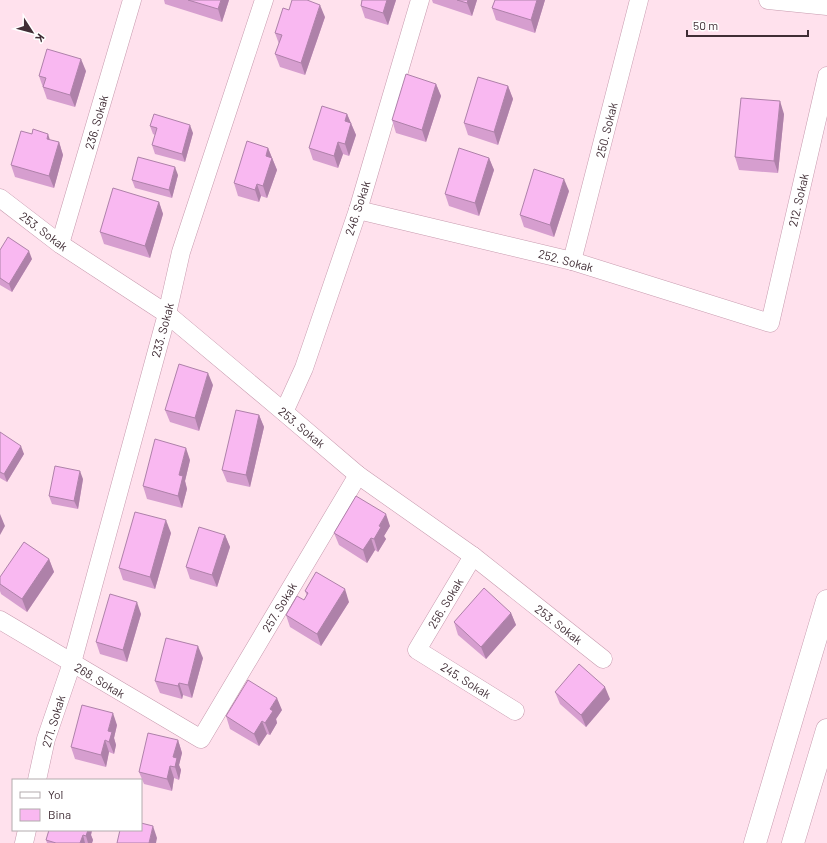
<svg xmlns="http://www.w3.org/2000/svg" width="827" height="843" viewBox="0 0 827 843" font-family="Barlow,sans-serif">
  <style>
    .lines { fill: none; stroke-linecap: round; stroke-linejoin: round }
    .minor-casing { stroke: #c79aae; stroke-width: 19 }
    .highway-casing { stroke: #c79aae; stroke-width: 23 }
    .minor { stroke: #fff; stroke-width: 18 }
    .highway { stroke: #fff; stroke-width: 22 }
    .wall { fill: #d69ecf }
    .shaded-wall { fill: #ae81a9 }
    .building { fill: #f9b8f1; stroke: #ae81a9 }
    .labels { text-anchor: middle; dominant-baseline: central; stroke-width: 3.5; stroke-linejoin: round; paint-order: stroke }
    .street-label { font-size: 12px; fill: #402d35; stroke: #fff }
  </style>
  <rect width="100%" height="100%" fill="#ffe1ed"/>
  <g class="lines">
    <!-- minor casing -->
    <g class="minor-casing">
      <g id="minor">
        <polyline points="768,0 827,6"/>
        <polyline points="0,198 60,244 167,314 284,412 358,475 473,556 603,659"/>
        <polyline points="358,210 572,261 770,323 827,76"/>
        <polyline points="60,244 132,0"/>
        <polyline points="572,261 639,0"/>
        <polyline points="284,412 304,368 358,210 420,0"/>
        <polyline points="473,556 417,650 515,711"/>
        <polyline points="0,620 201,739 358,475"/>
        <polyline points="37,780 46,739 72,663 167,314 181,252 264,0"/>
        <polyline points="24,843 27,830"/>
      </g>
    </g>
    <!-- highway casing -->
    <g class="highway-casing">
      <g id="highway">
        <polyline points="755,843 827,601"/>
        <polyline points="793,843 827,730"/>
      </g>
    </g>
    <!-- minor -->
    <use href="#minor" class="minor"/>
    <!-- highway -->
    <use href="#highway" class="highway"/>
  </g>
  <!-- wall -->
  <g class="wall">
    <polygon points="164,0 229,0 222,22 165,4"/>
    <polygon points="362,0 396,0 388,25 365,18 361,6"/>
    <polygon points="432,0 477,0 472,16 433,3"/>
    <polygon points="495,0 545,0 535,33 496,20 492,8"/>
    <polygon points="289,10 325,17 305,75 280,67 275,54 279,44 275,33"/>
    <polygon points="86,71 75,107 47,99 39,76"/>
    <polygon points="436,84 441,96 426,142 396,133 392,120"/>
    <polygon points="508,86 513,99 498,145 468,135 464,123"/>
    <polygon points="347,114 356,135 349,156 343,154 338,168 313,160 309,148"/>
    <polygon points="784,114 778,173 739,170 735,157"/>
    <polygon points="150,126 193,133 185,162 155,154 152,145 155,135 153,134"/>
    <polygon points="50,140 59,142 63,155 54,188 15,177 11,165"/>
    <polygon points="268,148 277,170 267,198 261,196 259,202 238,196 234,183"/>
    <polygon points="489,158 494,170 479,216 449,206 445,194"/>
    <polygon points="178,175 172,198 135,188 132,180"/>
    <polygon points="569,191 554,237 524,227 520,215"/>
    <polygon points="159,202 163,214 150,258 104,244 100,232"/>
    <polygon points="0,250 32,259 12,292 0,285"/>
    <polygon points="213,385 199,431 170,422 165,410"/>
    <polygon points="259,415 264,427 250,487 227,482 222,470"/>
    <polygon points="0,432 24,454 7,482 0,478"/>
    <polygon points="190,460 185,481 187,489 182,508 147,499 143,486"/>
    <polygon points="83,479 78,509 52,504 49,496"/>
    <polygon points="390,526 384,536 386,539 378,552 375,550 367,563 339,545 334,533"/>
    <polygon points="171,533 155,589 123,580 119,568"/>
    <polygon points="225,535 230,547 217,587 190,579 186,567"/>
    <polygon points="49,559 54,572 27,612 1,594 0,591 0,577"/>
    <polygon points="305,591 349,602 321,646 290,627 286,615 304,600 307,596"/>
    <polygon points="511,613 516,625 486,659 458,635 454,622"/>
    <polygon points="141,614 127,662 100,654 96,642"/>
    <polygon points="203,658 192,698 183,695 182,699 160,693 155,681"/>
    <polygon points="555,692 610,699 586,727 560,704"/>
    <polygon points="282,710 276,719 277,723 270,735 267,734 259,746 230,729 226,716"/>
    <polygon points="117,725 114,738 116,745 114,754 109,752 106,767 75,759 71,747"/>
    <polygon points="178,740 182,753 179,765 181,770 179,780 174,778 172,791 144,784 139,772"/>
    <polygon points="49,830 92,830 91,835 93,840 92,843 47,843 46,840"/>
  </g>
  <!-- shaded-wall -->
  <g class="shaded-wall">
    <polygon points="221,0 229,0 222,22 218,9"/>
    <polygon points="387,0 396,0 388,25 383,13"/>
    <polygon points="468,0 477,0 472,16 467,3"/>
    <polygon points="537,0 545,0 535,33 531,20"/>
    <polygon points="320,5 325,17 305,75 301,63"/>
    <polygon points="81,59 86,71 75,107 70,95"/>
    <polygon points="436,84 441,96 426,142 422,130"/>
    <polygon points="508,86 513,99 498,145 494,132"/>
    <polygon points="780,101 784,114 778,173 774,161"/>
    <polygon points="347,114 356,135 349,156 345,144 345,121"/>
    <polygon points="190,125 193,133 185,162 182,154"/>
    <polygon points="48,134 52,146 47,139"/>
    <polygon points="59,142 63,155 54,188 49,176"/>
    <polygon points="338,142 343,154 338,168 334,156"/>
    <polygon points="268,148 277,170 267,198 263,186 266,156"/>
    <polygon points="489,158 494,170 479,216 475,203"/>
    <polygon points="175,167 178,175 172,198 169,190"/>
    <polygon points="564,179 569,191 554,237 550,225"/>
    <polygon points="257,184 261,196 259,202 255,190"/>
    <polygon points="159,202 163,214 150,258 145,246"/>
    <polygon points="29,251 32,259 12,292 9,284"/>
    <polygon points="208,373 213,385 199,431 195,418"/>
    <polygon points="259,415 264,427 250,487 246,475"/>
    <polygon points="21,446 24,454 7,482 4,474"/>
    <polygon points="186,448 190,460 185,481 187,489 182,508 178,496 179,475"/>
    <polygon points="80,471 83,479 78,509 74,501"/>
    <polygon points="0,514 5,526 0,535"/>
    <polygon points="386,514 390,526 384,536 386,539 378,552 374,539 379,526"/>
    <polygon points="166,520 171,533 155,589 150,577"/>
    <polygon points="225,535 230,547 217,587 212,575"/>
    <polygon points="371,538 375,550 367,563 363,550"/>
    <polygon points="49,559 54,572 27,612 22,599"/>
    <polygon points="345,589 349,602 321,646 317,634"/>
    <polygon points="137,602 141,614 127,662 123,650"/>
    <polygon points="511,613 516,625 486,659 481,647"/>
    <polygon points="198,646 203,658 192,698 188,685"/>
    <polygon points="179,683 183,695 182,699 178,686"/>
    <polygon points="605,687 610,699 586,727 581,715"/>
    <polygon points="277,698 282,710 276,719 277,723 270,735 265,723 270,709"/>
    <polygon points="113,713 117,725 114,738 116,745 114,754 109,742 108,731"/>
    <polygon points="262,721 267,734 259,746 254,734"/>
    <polygon points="105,740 109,752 106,767 101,755"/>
    <polygon points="178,740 182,753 179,765 181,770 179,780 175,767 173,757"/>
    <polygon points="170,766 174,778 172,791 167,779"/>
    <polygon points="153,826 157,838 156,843 149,843"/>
    <polygon points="86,830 92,830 91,835 93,840 92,843 88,843 86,836"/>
    <polygon points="83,835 85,843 80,843"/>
  </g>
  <!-- building -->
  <g class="building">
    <polygon points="188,0 221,0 218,9"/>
    <polygon points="292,0 307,0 320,5 301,63 275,54 282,35 275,33 283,8 289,10"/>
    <polygon points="362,0 387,0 383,13 361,6"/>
    <polygon points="457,0 468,0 467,3"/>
    <polygon points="495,0 537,0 531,20 492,8"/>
    <polygon points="47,49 81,59 70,95 43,87 46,78 39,76"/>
    <polygon points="406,74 436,84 422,130 392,120"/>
    <polygon points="478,77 508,86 494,132 464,123"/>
    <polygon points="741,98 780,101 774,161 735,157"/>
    <polygon points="322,106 347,114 345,121 351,123 345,144 338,142 334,156 309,148"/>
    <polygon points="154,114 190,125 182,154 152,145 157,128 150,126"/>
    <polygon points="33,129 48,134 47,139 59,142 49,176 11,165 21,131 32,134"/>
    <polygon points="247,141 268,148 266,156 272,158 263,186 257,184 255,190 234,183"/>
    <polygon points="459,148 489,158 475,203 445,194"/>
    <polygon points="138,157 175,167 169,190 132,180"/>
    <polygon points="534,169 564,179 550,225 520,215"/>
    <polygon points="113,188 159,202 145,246 100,232"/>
    <polygon points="8,237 29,251 9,284 0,278 0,250"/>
    <polygon points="179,364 208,373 195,418 165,410"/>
    <polygon points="236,410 259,415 246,475 222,470"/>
    <polygon points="0,432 21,446 4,474 0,472"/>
    <polygon points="155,439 186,448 179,475 183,476 178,496 143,486"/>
    <polygon points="55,466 80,471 74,501 49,496"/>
    <polygon points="356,496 386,514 379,526 381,527 374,539 371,538 363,550 334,533"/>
    <polygon points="135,512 166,520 150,577 119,568"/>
    <polygon points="199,527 225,535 212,575 186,567"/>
    <polygon points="24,542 49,559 22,599 0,584 0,577"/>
    <polygon points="316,572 345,589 317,634 286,615 297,596 304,600 308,593 305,591"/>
    <polygon points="484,588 511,613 481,647 454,622"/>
    <polygon points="110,594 137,602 123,650 96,642"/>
    <polygon points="166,638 198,646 188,685 179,683 178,686 155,681"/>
    <polygon points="579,664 605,687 581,715 555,692"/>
    <polygon points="248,680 277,698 270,709 273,711 265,723 262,721 254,734 226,716"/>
    <polygon points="82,705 113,713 108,731 112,732 109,742 105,740 101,755 71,747"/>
    <polygon points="148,733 178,740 173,757 177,758 175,767 170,766 167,779 139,772"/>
    <polygon points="141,823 153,826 149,843 150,843 117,843 120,830 141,830"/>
    <polygon points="49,830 88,830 86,836 83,835 80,843 56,843 46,840"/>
  </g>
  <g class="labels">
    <!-- street labels -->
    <g class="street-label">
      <text transform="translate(96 122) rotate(-74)">236. Sokak</text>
      <text transform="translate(606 130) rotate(-76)">250. Sokak</text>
      <text transform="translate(798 200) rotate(-77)">212. Sokak</text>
      <text transform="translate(357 208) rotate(-72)">246. Sokak</text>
      <text transform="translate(44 231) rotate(37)">253. Sokak</text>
      <text transform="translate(566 260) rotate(15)">252. Sokak</text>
      <text transform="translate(162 330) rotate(-75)">233. Sokak</text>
      <text transform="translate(302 427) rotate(40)">253. Sokak</text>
      <text transform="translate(445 603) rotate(-59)">256. Sokak</text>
      <text transform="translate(279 607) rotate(-59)">257. Sokak</text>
      <text transform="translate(559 624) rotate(38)">253. Sokak</text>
      <text transform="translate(100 680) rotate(31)">268. Sokak</text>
      <text transform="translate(466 680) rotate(32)">245. Sokak</text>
      <text transform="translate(53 721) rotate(-73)">271. Sokak</text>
    </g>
  </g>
  <!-- legend -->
  <rect x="12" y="779" width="130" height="52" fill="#ffffff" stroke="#b3abae"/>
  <rect x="20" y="792" width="20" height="6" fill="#ffffff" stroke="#b3abae"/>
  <text x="48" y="799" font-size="12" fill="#402d35">Yol</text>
  <rect x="20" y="809" width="20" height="12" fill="#f9b8f1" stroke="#b3abae"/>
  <text x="48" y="819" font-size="12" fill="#402d35">Bina</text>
  <!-- north arrow -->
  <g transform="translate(32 32) rotate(126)" stroke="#ffffff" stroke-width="3" paint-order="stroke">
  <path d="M0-3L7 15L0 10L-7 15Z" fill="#402d35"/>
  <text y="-6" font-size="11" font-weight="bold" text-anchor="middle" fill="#402d35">K</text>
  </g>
  <!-- scale -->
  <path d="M687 30v6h121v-6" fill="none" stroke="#402d35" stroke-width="2"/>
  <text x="693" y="30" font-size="12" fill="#402d35" stroke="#ffffff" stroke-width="3" paint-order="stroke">50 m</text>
</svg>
